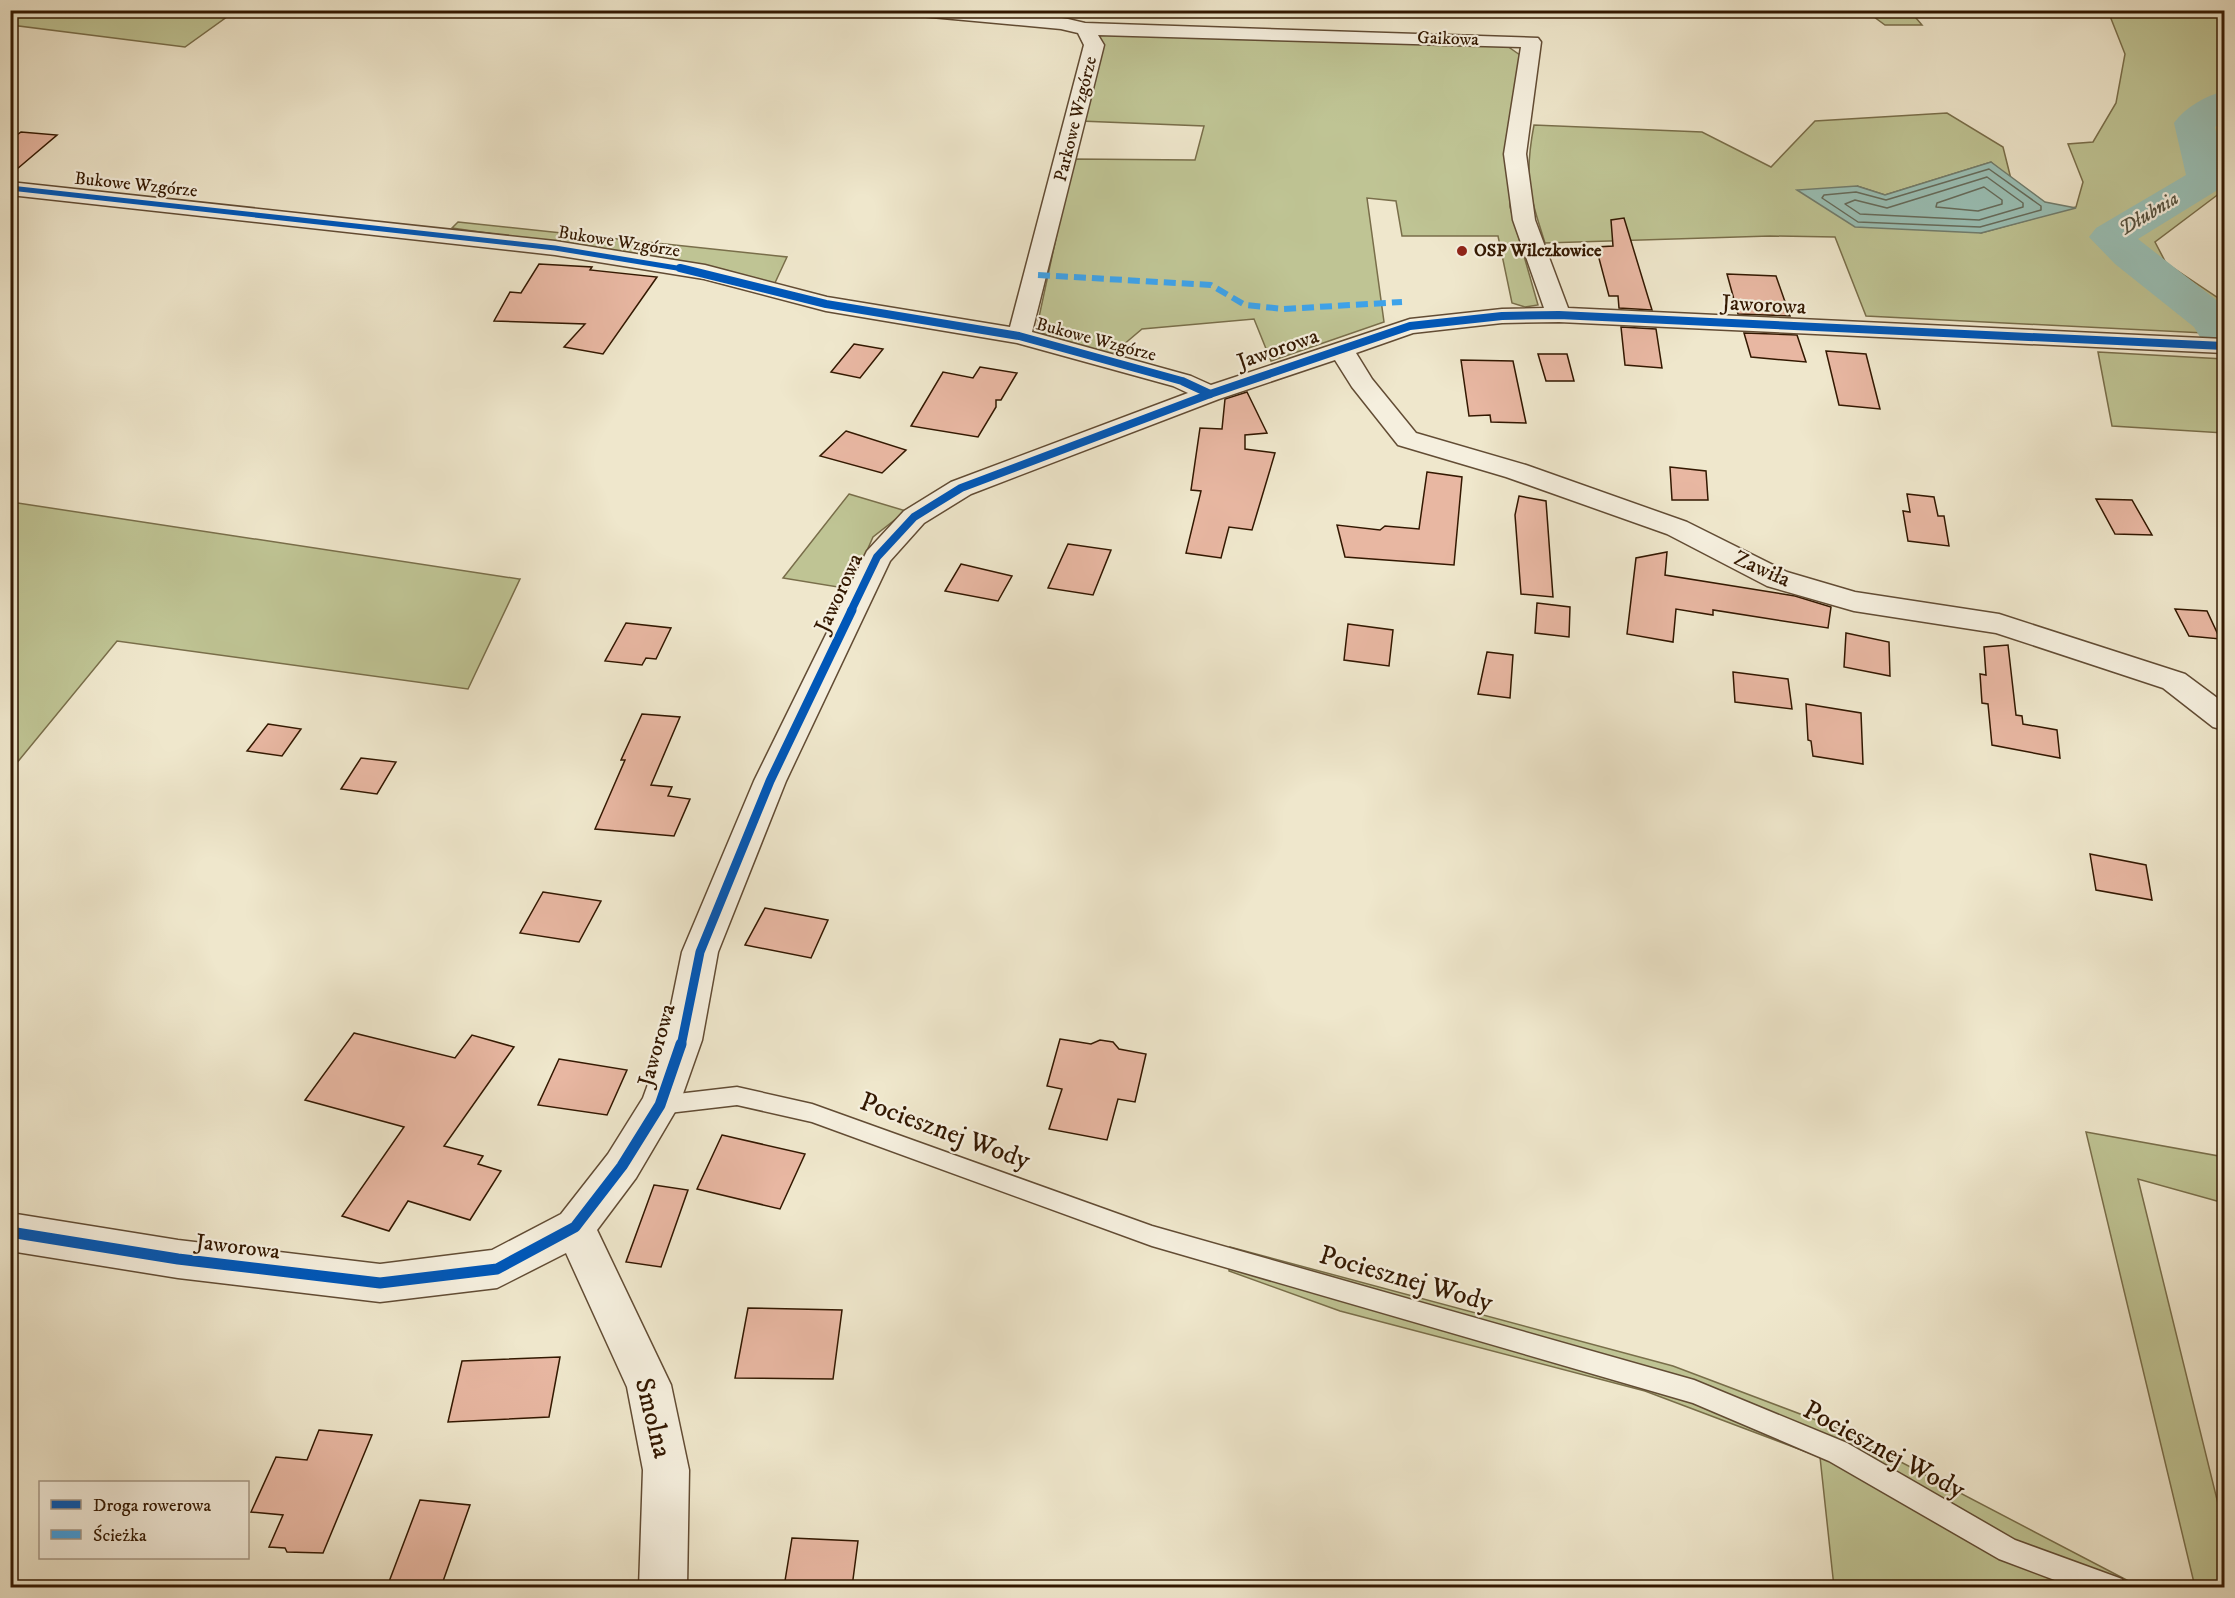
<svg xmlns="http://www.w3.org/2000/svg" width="2235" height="1598" viewBox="0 0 2235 1598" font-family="'IM FELL DW Pica',serif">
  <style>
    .green { fill: #bfc494; stroke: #796e4a; stroke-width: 1.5 }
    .water { fill: #9ac0b6; stroke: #717d6e; stroke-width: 1.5 }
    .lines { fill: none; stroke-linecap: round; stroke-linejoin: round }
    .shore { stroke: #666c5c; stroke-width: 1.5 }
    .river { fill: #9ac0b6; fill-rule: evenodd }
    .building { fill: #e8b7a2; stroke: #331801; stroke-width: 1.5 }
    .service-casing { stroke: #624c34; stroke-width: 3 }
    .minor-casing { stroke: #624c34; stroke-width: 3 }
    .service { fill: #f5efde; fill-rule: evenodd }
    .minor { fill: #f5efde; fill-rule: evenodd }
    .quiet { stroke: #3ea2e9; stroke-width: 6; stroke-dasharray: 12 6; stroke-linecap: butt }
    .cycleway-far3-casing { stroke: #f5efde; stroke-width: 8 }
    .cycleway-far2-casing { stroke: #f5efde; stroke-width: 10 }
    .cycleway-far1-casing { stroke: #f5efde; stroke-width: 13 }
    .cycleway-casing { stroke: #f5efde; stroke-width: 15 }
    .cycleway-far3 { stroke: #0057b8; stroke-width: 5 }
    .cycleway-far2 { stroke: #0057b8; stroke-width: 8 }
    .cycleway-far1 { stroke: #0057b8; stroke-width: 9 }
    .cycleway { stroke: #0057b8; stroke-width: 11 }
    .poi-dot { fill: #8f2418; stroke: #f5efde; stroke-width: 2 }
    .labels { text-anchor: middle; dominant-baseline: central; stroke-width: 4.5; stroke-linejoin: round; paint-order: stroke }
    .far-street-label { font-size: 18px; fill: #331801; stroke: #f5efde }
    .far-poi-label { font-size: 18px; font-weight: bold; fill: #331801; stroke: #f5efde; text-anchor: start }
    .far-water-label { font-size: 20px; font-style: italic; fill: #575340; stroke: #f5efde }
    .street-label { font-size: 22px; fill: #331801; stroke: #f5efde }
    .near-street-label { font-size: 27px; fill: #331801; stroke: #f5efde }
  </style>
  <rect width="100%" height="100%" fill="#efe7cc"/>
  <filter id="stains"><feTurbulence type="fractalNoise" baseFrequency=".00333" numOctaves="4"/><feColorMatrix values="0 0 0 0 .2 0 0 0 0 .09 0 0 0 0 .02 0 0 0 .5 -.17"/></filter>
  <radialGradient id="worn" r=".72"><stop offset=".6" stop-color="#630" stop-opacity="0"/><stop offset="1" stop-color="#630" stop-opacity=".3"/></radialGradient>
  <!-- green -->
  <g class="green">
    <polygon points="11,10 235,10 235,11 185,47 11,25"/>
    <polygon points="1866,11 1910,11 1922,25 1885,25"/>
    <path d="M2108 11H2224V151L2219 153 2224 172V190L2155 242 2166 263 2224 302V334L1866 316 1835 237 1770 236 1545 243C1529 193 1524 177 1534 125L1702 132 1771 167 1815 121 1947 113 2003 147 2011 179 1991 162 1885 195 1857 186 1981 233 2076 207 2083 182 2068 144 2093 142 2116 103 2125 54Z"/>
    <polygon points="1100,34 1507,46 1520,55 1509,156 1510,207 1538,305 1525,307 1512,303 1498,236 1402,236 1396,201 1367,198 1384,322 1271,361 1254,319 1142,329 1109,357 1036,331 1073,159 1195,160 1204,126 1080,121 1096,65"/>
    <polygon points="458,222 787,257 774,285 598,249 452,228"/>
    <polygon points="2098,352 2224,359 2224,433 2112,426"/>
    <polygon points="849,494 906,511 873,537 850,589 783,578"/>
    <polygon points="11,502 519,579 520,579 468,689 117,641 11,770"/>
    <polygon points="2086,1132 2224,1157 2224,1203 2138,1179 2224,1528 2224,1587 2195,1587"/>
    <polygon points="1230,1247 1673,1366 1832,1426 2140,1587 1834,1587 1820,1457 1645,1391 1340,1311 1229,1271"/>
  </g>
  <!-- water -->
  <polygon class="water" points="1991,162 2045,202 2076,208 1981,233 1855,227 1797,190 1857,186 1885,195"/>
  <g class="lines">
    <!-- shore -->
    <g class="shore">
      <polygon points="1989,169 2041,206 2041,210 1980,227 1858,222 1822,198 1824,195 1856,192 1886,200"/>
      <polygon points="1987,177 2023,203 2023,207 1979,220 1860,214 1845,204 1855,200 1887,208"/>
      <polygon points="1984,187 2002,200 2002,204 1978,211 1936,207 1937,203"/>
    </g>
    <!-- river -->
    <path class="river" d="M2224 91V120L2215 127 2224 164V186L2138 239 2224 306V353L2207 349 2194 327 2115 264 2089 237 2096 228 2186 175 2174 123C2185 107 2206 96 2224 91Z"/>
  </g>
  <!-- building -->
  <g class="building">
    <polygon points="21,132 57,135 10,175 10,140"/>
    <polygon points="1624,218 1648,297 1652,310 1619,308 1618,296 1609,296 1596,247 1613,246 1611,220"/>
    <polygon points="539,264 592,267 590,270 657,277 603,354 564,347 585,324 494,321 510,292 521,293"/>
    <polygon points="1727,274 1776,276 1790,316 1738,314"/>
    <polygon points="1621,327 1656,329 1662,368 1625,365"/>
    <polygon points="1744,333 1797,335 1806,362 1751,357"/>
    <polygon points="854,344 883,349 860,378 831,372"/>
    <polygon points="1826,351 1866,354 1880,409 1839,405"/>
    <polygon points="1538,354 1567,354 1574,381 1546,381"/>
    <polygon points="1461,360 1513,361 1526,423 1491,422 1490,415 1469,416"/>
    <polygon points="980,367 1017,373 1001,400 996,400 996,407 978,437 911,426 943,372 973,378"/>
    <polygon points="1247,392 1267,433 1245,435 1245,449 1275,453 1252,530 1229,527 1221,558 1186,553 1201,491 1191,490 1200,428 1222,429 1225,399"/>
    <polygon points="846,431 906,450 882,473 820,456"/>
    <polygon points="1670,467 1706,471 1708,500 1672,500"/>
    <polygon points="1427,472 1462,477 1454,565 1345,557 1337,525 1380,530 1385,526 1419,529"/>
    <polygon points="1907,494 1934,497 1938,516 1944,516 1949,546 1908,541 1903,511 1910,512"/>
    <polygon points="1519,496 1546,501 1553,597 1521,594 1515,515"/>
    <polygon points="2096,499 2132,500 2152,535 2115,534"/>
    <polygon points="1068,544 1111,550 1093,595 1048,588"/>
    <polygon points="1667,552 1665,575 1795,596 1831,607 1828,628 1713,610 1713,615 1676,609 1673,642 1627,634 1636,558"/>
    <polygon points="961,564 1012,576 998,601 945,591"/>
    <polygon points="1537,603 1570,607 1569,637 1535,633"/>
    <polygon points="2175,609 2207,611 2220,639 2189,636"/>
    <polygon points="626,623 671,628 656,659 646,658 642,665 605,661"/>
    <polygon points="1348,624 1393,630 1389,666 1344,660"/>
    <polygon points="1846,633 1889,642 1890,676 1844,667"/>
    <polygon points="2008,645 2016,715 2022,716 2023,724 2057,730 2060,758 1992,745 1988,704 1982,703 1980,674 1986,675 1984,647"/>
    <polygon points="1487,652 1513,655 1510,698 1478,694"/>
    <polygon points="1733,672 1788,679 1792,709 1735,702"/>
    <polygon points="1806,704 1861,713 1863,764 1813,756 1811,741 1808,740"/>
    <polygon points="642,714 680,717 651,785 672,787 668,796 690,799 674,836 595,829 625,760 621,760"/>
    <polygon points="268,724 301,729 282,756 247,751"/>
    <polygon points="361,758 396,762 377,794 341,789"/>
    <polygon points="2090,854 2146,865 2152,900 2096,890"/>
    <polygon points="543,892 601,901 579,942 520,933"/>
    <polygon points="765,908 828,920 811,958 745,945"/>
    <polygon points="354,1033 455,1058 472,1035 514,1047 444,1146 483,1156 478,1164 501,1171 470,1220 408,1201 389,1231 342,1216 404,1127 305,1100"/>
    <polygon points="1060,1039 1091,1044 1100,1040 1113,1042 1119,1049 1146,1054 1135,1102 1118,1099 1107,1140 1049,1129 1062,1089 1047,1086"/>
    <polygon points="559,1059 627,1070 607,1115 538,1105"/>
    <polygon points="722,1135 805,1154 780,1209 697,1189"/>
    <polygon points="654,1185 688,1190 661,1267 626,1262"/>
    <polygon points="748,1308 842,1310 833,1379 735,1378"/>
    <polygon points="560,1357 549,1417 448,1422 462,1361"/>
    <polygon points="319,1430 372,1435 323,1553 287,1552 285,1548 269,1547 283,1515 251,1512 276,1457 307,1460"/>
    <polygon points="420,1500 470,1505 441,1587 387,1587"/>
    <polygon points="792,1538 858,1541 852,1587 784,1587"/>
  </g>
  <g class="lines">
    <!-- service casing -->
    <g class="service-casing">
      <polygon id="service" points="737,1087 812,1104 1152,1226 1694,1380 1847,1443 2015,1540 2122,1579 2126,1588 2076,1588 1999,1559 1829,1461 1693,1403 1152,1246 812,1122 737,1105 660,1114 653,1111 649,1105 653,1099 660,1096"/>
    </g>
    <!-- minor casing -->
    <g class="minor-casing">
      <path id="minor" d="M911 10C969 10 1029 9 1085 23L1538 38 1541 42 1526 154 1535 220 1568 308 2224 339V353L1559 322 1502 323 1413 333 1356 353 1372 379 1416 433 1526 465 1687 522 1787 572 1855 592 1999 614 2185 674 2224 703V730L2213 727 2163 688 1996 633 1854 611 1767 586 1667 534 1506 477 1398 445 1352 387 1335 360 1219 399 971 494 924 523 890 561 786 781 718 952 702 1040 679 1105 636 1178 597 1230 671 1385 689 1470 687 1588H639L643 1470 627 1387 566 1253 497 1288 380 1302 178 1278 10 1251V1213L178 1240 380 1264 492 1250 561 1214 608 1154 643 1098 664 1040 682 952 754 781 867 551 904 511 951 482 1188 393 1173 386 1017 343 826 311 704 279 555 255 10 195V182L555 241 705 265 827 297 1010 327 1084 45 1078 33 1061 29 920 16ZM1098 35 1521 47 1504 154 1513 220 1544 308 1502 309 1410 319 1211 385 1191 376 1032 332 1104 45Z"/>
    </g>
    <!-- service -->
    <use href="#service" class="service"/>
    <!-- minor -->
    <use href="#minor" class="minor"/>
    <!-- quiet -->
    <polyline class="quiet" points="1038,275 1211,285 1245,305 1284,309 1402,302"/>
    <!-- cycleway-far3 casing -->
    <g class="cycleway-far3-casing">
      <polyline id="cycleway-far3" points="10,188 555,248 689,270"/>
    </g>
    <!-- cycleway-far2 casing -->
    <g class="cycleway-far2-casing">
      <g id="cycleway-far2">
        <polyline points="680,268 826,304 1019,336 1182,381 1210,394"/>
        <polyline points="851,611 877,557 914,517 961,488 1210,394 1410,326 1502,316 1559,315 2224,346"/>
      </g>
    </g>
    <!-- cycleway-far1 casing -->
    <g class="cycleway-far1-casing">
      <polyline id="cycleway-far1" points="681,1046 700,952 770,781 852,610"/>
    </g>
    <!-- cycleway casing -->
    <g class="cycleway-casing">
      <polyline id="cycleway" points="10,1232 178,1259 380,1283 497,1269 575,1227 622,1166 660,1105 681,1044"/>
    </g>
    <!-- cycleway-far3 -->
    <use href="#cycleway-far3" class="cycleway-far3"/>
    <!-- cycleway-far2 -->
    <use href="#cycleway-far2" class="cycleway-far2"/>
    <!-- cycleway-far1 -->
    <use href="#cycleway-far1" class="cycleway-far1"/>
    <!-- cycleway -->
    <use href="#cycleway" class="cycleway"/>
  </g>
  <!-- markers -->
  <circle class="poi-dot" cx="1462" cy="251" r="6"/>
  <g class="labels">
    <!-- far-street labels -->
    <g class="far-street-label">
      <text transform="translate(1448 39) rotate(2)">Gaikowa</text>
      <text transform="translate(1076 119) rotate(-76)">Parkowe Wzgórze</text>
      <text transform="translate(136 185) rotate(6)">Bukowe Wzgórze</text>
      <text transform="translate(619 242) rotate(9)">Bukowe Wzgórze</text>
      <text transform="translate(1096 340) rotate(15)">Bukowe Wzgórze</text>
    </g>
    <!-- far-poi labels -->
    <g class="far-poi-label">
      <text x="1474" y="251">OSP Wilczkowice</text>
    </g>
    <!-- far-water labels -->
    <g class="far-water-label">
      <text transform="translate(2149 214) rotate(-31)">Dłubnia</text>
    </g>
    <!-- street labels -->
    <g class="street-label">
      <text transform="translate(1764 305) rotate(3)">Jaworowa</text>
      <text transform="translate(1278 349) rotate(-19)">Jaworowa</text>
      <text transform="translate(1762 569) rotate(24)">Zawiła</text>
      <text transform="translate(839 593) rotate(-65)">Jaworowa</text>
      <text transform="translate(657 1045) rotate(-74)">Jaworowa</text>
      <text transform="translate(238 1247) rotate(7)">Jaworowa</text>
    </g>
    <!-- near-street labels -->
    <g class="near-street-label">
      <text transform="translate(945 1131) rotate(20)">Pociesznej Wody</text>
      <text transform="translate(1406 1279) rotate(16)">Pociesznej Wody</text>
      <text transform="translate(653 1418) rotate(76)">Smolna</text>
      <text transform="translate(1884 1450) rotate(28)">Pociesznej Wody</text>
    </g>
  </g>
  <!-- margin -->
  <rect width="2235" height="1598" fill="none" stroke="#efe7cc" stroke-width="36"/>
  <rect x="12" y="12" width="2211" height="1574" fill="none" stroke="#331801" stroke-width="3"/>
  <rect x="18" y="18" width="2199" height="1562" fill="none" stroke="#331801" stroke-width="1.5"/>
  <!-- legend -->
  <rect x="39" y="1481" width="210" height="78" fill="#f5efde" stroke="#a79986" stroke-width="1.5"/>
  <rect x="51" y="1500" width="30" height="9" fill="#0057b8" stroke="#a79986" stroke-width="1.5"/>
  <text x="93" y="1511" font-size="18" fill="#331801">Droga rowerowa</text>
  <rect x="51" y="1530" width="30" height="9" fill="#3ea2e9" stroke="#a79986" stroke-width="1.5"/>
  <text x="93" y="1541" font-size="18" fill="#331801">Ścieżka</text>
  <rect width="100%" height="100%" filter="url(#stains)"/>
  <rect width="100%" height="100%" fill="url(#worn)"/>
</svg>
